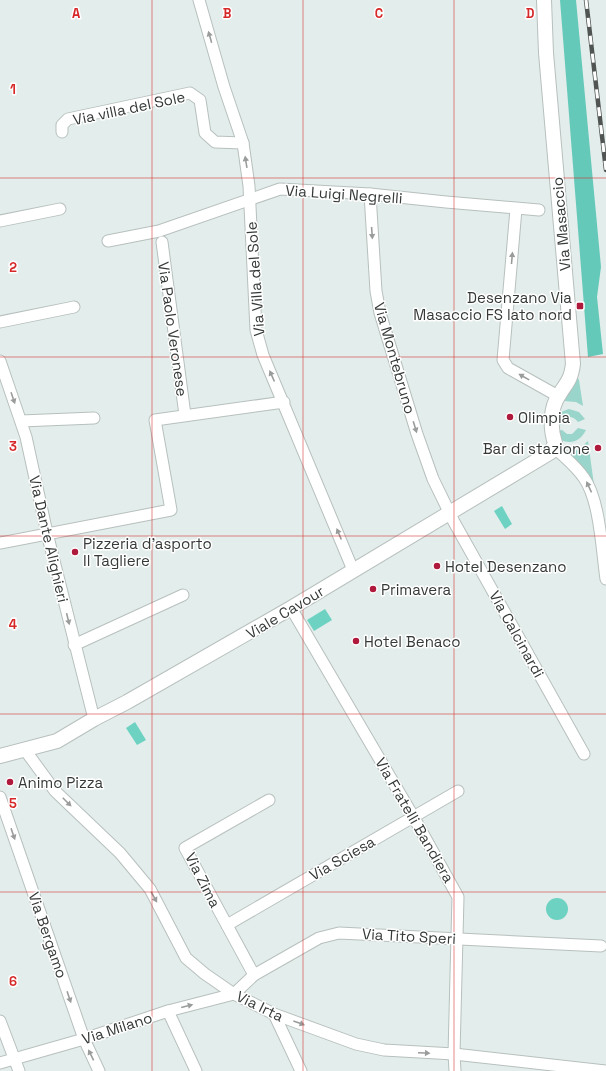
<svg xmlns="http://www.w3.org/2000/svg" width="606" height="1071" viewBox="0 0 606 1071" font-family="'Space Grotesk',sans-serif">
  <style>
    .green { fill: #99d5ca }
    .forest { fill: #65c9ba }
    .water { fill: #6dd2c2 }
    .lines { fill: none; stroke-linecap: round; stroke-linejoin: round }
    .minor-casing { stroke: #b7c0be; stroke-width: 13 }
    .tertiary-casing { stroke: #b7c0be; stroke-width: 16 }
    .minor { stroke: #fff; stroke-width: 11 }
    .tertiary { stroke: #fff; stroke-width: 14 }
    .rail-casing { stroke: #505554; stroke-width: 4.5 }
    .rail { stroke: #fff; stroke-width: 3; stroke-dasharray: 9; stroke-linecap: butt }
    .oneway { fill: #9a9c9c }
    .grid { fill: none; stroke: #d62828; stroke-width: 1; stroke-opacity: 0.55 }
    .poi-dot { fill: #af1a3c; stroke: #fff; stroke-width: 1.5 }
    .labels { text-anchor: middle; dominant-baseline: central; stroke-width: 3; stroke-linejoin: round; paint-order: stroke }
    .street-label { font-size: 15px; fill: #353938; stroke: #fff }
    .poi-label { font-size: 15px; fill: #353938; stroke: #fff; text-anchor: start }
    .grid-label { font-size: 13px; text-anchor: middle; font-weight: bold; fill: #d62828; stroke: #fff; stroke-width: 3; stroke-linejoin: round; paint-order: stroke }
  </style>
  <rect width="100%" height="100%" fill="#e3edeb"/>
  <!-- green -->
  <g class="green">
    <polygon points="577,376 579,380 583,406 576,402 564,401"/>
    <path d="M569 409 579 412 585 419 578 422C572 414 563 416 561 425H556L558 413Z"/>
    <path d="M578 428 586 430C580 442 570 445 559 439L556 431 562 430 567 434H572Z"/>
    <polygon points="588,441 594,485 564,451 578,450"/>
  </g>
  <!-- forest -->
  <polygon class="forest" points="560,0 576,0 601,267 597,297 603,354 588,357"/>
  <!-- water -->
  <g class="water">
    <polygon points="502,506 512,524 505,529 494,511"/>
    <polygon points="325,609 332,620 314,631 307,620"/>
    <polygon points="135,722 146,740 137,745 126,728"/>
    <circle cx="557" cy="909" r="11"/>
  </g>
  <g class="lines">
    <!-- minor casing -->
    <g class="minor-casing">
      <g id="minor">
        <polyline points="199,0 224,87 243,143 249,186 256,330 263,355 353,570"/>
        <polyline points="62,132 62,125 68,119 190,93 200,100 205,133 215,142 243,143"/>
        <polyline points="370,194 376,291 380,313 417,434 433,479 454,522 584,754"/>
        <polyline points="516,209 503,360 508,368 558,396"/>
        <polyline points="0,221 60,209"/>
        <polyline points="108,241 159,231 280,189 370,194 446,202 539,210"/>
        <polyline points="162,242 185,415"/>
        <polyline points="0,322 74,307"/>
        <polyline points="0,361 26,437 47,533 94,719"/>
        <polyline points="21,421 94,418"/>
        <path d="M554 447C564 457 576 466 584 478 600 500 602 552 606 579"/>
        <polyline points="0,543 171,510 155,420 284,402"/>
        <polyline points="291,608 413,816 458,897 454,1054 455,1071"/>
        <polyline points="74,645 183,595"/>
        <polyline points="25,750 55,791 120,853 150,889 186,958 205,974 234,994 274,1014 356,1044 384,1050 454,1054 606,1071"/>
        <polyline points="0,797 84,1039 99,1071"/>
        <polyline points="227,925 458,791"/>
        <polyline points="254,975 185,848 269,800"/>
        <polyline points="168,1011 196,1071"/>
        <polyline points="274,1014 301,1071"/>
        <polyline points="0,1021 19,1071"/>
        <polyline points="0,1063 84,1039 168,1011 234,994 254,975 319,938 339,933 601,946"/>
      </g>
    </g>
    <!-- tertiary casing -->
    <g class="tertiary-casing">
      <path id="tertiary" d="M0 756 57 741 94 719 127 702 291 608 551 452 555 443C550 428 550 408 559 395 567 382 571 380 573 364L546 53 544 0"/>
    </g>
    <!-- minor -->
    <use href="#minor" class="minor"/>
    <!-- tertiary -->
    <use href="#tertiary" class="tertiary"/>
    <!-- rail casing -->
    <g class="rail-casing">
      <polyline id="rail" points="586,0 606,170"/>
    </g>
    <!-- rail -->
    <use href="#rail" class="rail"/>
  </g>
  <!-- one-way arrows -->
  <defs><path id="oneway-solid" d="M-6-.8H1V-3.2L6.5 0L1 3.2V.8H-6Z"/></defs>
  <g class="oneway">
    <use href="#oneway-solid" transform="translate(210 37) rotate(-106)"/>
    <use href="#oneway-solid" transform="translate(246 162) rotate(-99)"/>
    <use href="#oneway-solid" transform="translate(372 233) rotate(86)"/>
    <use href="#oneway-solid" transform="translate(512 258) rotate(-85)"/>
    <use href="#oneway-solid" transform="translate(272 376) rotate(-114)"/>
    <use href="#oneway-solid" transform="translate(524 377) rotate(-151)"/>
    <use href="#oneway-solid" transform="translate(13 398) rotate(71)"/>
    <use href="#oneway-solid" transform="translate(415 427) rotate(73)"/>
    <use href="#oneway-solid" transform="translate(589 487) rotate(-115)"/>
    <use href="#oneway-solid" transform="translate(339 534) rotate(-113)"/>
    <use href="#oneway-solid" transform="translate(68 619) rotate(76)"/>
    <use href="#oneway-solid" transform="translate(67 802) rotate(45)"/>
    <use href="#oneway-solid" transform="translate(13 834) rotate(71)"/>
    <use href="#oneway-solid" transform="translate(154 897) rotate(61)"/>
    <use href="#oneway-solid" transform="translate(69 997) rotate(71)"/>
    <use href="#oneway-solid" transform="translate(187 1006) rotate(-14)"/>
    <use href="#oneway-solid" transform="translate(299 1023) rotate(20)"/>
    <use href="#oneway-solid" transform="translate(424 1053) rotate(3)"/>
    <use href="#oneway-solid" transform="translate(91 1055) rotate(-116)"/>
  </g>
  <!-- grid -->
  <path class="grid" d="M152 0V1071M303 0V1071M454 0V1071M0 178H606M0 357H606M0 536H606M0 714H606M0 892H606"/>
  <!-- markers -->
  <g class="poi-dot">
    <rect x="576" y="302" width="8" height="8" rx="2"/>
    <circle cx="510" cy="417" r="4"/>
    <circle cx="598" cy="448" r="4"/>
    <circle cx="75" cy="552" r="4"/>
    <circle cx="437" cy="566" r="4"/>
    <circle cx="373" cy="589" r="4"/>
    <circle cx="356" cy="641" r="4"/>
    <circle cx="10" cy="782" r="4"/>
  </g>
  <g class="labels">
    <!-- street labels -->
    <g class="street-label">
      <text transform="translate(129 108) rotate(-12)">Via villa del Sole</text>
      <text transform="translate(344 194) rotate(4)">Via Luigi Negrelli</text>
      <text transform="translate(561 224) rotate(-95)">Via Masaccio</text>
      <text transform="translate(255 279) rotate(-94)">Via Villa del Sole</text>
      <text transform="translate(173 329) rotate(82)">Via Paolo Veronese</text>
      <text transform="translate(395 358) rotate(74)">Via Montebruno</text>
      <text transform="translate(49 539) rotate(77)">Via Dante Alighieri</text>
      <text transform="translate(285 612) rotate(-31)">Viale Cavour</text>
      <text transform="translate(517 634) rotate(61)">Via Calcinardi</text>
      <text transform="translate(415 820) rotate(60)">Via Fratelli Bandiera</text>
      <text transform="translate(342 858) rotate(-30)">Via Sciesa</text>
      <text transform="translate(203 880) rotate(63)">Via Zima</text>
      <text transform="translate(48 935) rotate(71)">Via Bergamo</text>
      <text transform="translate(409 936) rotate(3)">Via Tito Speri</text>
      <text transform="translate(260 1006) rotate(26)">Via Irta</text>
      <text transform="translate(117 1028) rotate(-18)">Via Milano</text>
    </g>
    <!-- poi labels -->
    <g class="poi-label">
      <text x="572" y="297" text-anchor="end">Desenzano Via<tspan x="572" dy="17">Masaccio FS lato nord</tspan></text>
      <text x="518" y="417">Olimpia</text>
      <text x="590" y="448" text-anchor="end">Bar di stazione</text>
      <text x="83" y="543">Pizzeria d'asporto<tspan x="83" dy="17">Il Tagliere</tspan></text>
      <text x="445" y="566">Hotel Desenzano</text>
      <text x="381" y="589">Primavera</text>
      <text x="364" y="641">Hotel Benaco</text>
      <text x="18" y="782">Animo Pizza</text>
    </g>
  </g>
  <g class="grid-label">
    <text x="76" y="18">A</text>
    <text x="227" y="18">B</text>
    <text x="379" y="18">C</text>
    <text x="530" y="18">D</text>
    <text x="13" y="94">1</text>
    <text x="13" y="272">2</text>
    <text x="13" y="451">3</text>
    <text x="13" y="629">4</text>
    <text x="13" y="808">5</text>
    <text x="13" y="986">6</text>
  </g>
</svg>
